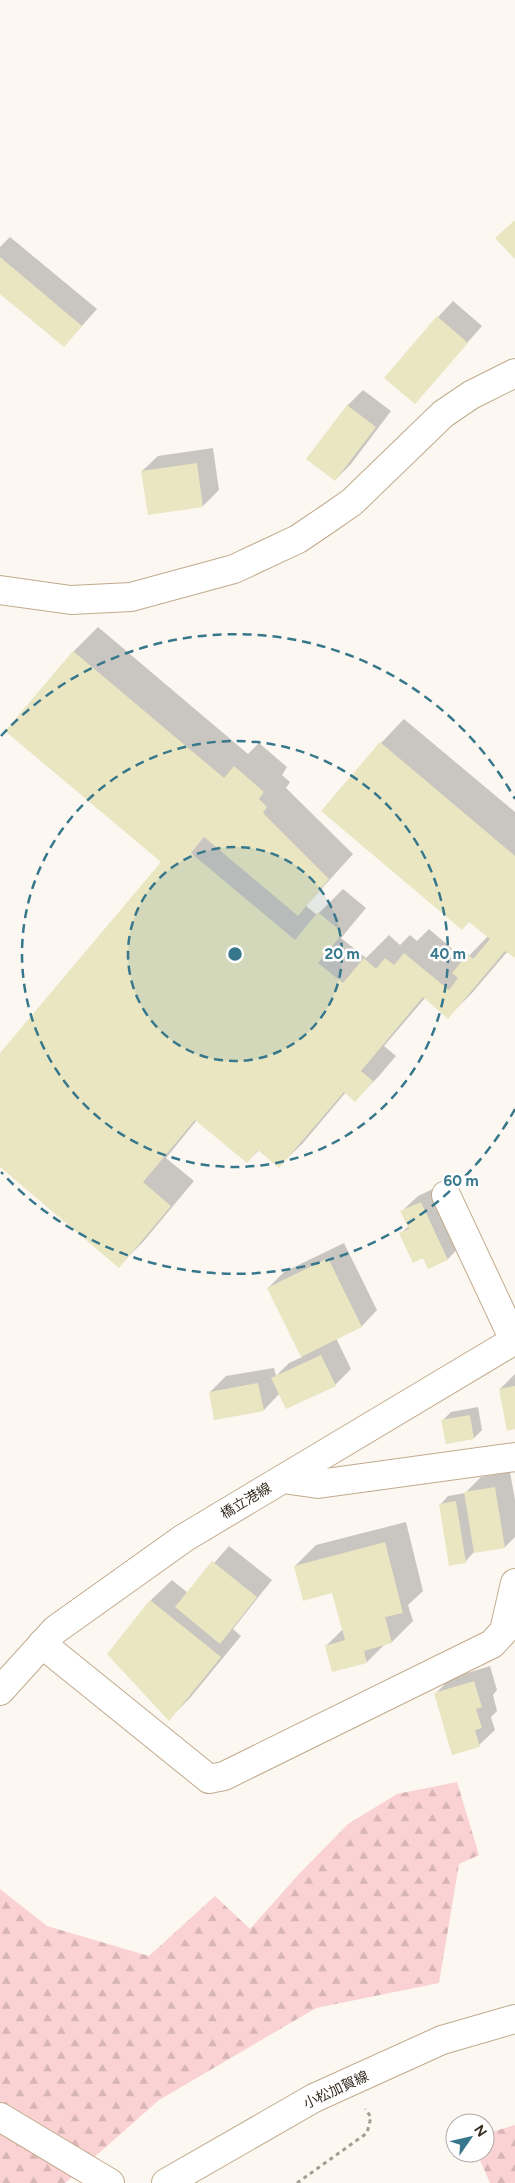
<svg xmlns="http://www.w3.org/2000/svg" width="515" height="2183" viewBox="0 0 515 2183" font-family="Figtree,'Noto Sans JP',sans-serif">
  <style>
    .forest { fill: url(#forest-firs) }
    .shadow { fill: #0003 }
    .building { fill: #e9e6c1 }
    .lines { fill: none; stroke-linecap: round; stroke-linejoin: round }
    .minor-casing { stroke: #c1aa8c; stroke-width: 30 }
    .major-casing { stroke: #c1aa8c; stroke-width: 30 }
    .path { stroke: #a39c93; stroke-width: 3; stroke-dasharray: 4 4; stroke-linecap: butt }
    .minor { stroke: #fff; stroke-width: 28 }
    .major { stroke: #fff; stroke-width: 28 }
    .ring { fill: none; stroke: #37778b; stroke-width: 2.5; stroke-dasharray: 9 6 }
    .labels { text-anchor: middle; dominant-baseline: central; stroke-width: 5; stroke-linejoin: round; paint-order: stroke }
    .street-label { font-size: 14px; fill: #372e22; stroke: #fff }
    .centre { fill: #37778b; stroke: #fff; stroke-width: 2.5 }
    .ring-label { font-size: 15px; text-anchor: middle; font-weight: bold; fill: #37778b; stroke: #fff; stroke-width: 5; stroke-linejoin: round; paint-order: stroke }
  </style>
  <defs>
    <pattern id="forest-firs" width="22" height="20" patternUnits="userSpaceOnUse" patternTransform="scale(1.25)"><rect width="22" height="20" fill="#fad2d3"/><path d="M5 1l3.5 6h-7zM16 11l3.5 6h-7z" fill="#d7b5b5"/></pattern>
  </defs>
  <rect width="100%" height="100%" fill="#fcf7f1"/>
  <!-- forest -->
  <g class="forest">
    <polygon points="457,1782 479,1855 459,1864 439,1983 316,2008 159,2100 65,2183 0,2183 0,1889 47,1926 149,1956 215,1896 250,1929 298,1875 348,1824 397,1794"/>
    <polygon points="515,2125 515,2183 490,2183 477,2153 485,2153 485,2134"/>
  </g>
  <!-- shadow -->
  <g class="shadow">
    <polygon points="10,237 97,309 64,346 0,293 0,247"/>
    <polygon points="453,301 482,326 415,402 438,317"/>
    <polygon points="363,390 391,411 351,464 335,480 307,459 348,405"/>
    <polygon points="213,448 219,490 203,506 149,514 142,471 158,456"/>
    <polygon points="98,627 248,754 259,743 287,767 282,775 290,782 286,788 353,854 306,906 317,915 343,889 366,908 341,938 366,958 389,935 400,945 410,935 417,941 429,929 465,960 488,936 381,743 404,719 515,812 515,957 508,951 472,993 448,1017 425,998 384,1046 396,1056 379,1076 355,1100 346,1092 303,1143 279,1166 259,1150 247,1162 197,1120 166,1158 194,1181 143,1242 119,1266 0,1166 0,1055 163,861 7,731 74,651"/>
    <polygon points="437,1187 463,1243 448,1259 429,1268 424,1256 401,1233 409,1226 402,1211 418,1196"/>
    <polygon points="344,1243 377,1310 362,1326 336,1338 351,1369 335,1385 280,1393 264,1410 210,1392 226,1376 274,1368 276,1376 289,1363 302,1357 268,1288 284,1272"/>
    <polygon points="515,1374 515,1428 500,1389"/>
    <polygon points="478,1407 482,1430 474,1438 443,1420 451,1412"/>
    <polygon points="510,1472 515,1500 515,1537 505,1547 474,1552 465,1562 440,1505 448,1496 465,1493 481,1477"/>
    <polygon points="406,1522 423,1591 408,1605 413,1621 392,1642 385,1644 367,1662 326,1646 343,1629 333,1592 295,1566 316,1545"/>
    <polygon points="229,1546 272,1580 233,1629 241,1636 190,1698 169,1719 109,1654 151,1600 172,1580 188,1593"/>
    <polygon points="490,1666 497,1690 493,1695 497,1711 491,1717 495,1730 479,1745 435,1694 451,1678"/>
  </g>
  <!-- building -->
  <g class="building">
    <polygon points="515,220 515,259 495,238"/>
    <polygon points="0,257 82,326 64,347 0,294"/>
    <polygon points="437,316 468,343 415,404 384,378"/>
    <polygon points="347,405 376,427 335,481 306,459"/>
    <polygon points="197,463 203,507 148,515 141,471"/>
    <polygon points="73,651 224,778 234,766 264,792 259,799 267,807 263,813 329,879 298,916 204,837 191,853 295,940 318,912 343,933 318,963 343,983 364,958 376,969 385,958 394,965 404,953 449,990 458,978 452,973 468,954 473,959 490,939 469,922 462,930 321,811 380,742 515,856 515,958 505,951 448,1019 423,997 361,1071 373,1081 355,1102 344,1092 279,1168 258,1150 247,1163 195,1120 143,1182 171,1206 119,1268 0,1167 0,1053 161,862 5,731"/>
    <polygon points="421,1202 448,1260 428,1269 423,1258 413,1263 399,1233 409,1229 400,1211"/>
    <polygon points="328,1258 362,1327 301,1357 267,1288"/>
    <polygon points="321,1355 336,1386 286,1409 271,1378"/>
    <polygon points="258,1383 264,1411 214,1420 209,1392"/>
    <polygon points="515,1386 515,1429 507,1431 499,1389"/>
    <polygon points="470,1415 474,1439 446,1444 441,1420"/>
    <polygon points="495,1487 505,1548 474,1553 464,1492"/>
    <polygon points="456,1501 466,1563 449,1566 439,1504"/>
    <polygon points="385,1542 403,1613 385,1617 392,1643 364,1651 367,1663 332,1672 325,1646 345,1640 332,1593 303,1601 294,1566"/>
    <polygon points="212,1561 257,1597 220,1644 175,1607"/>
    <polygon points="150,1600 221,1657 169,1721 107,1654"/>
    <polygon points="474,1681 482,1707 476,1709 482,1728 475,1730 480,1747 452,1755 434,1693"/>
  </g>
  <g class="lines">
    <!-- minor casing -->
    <g class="minor-casing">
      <g id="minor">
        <polyline points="0,590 71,600 131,597 234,569 298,539 329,518 352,502 443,414 471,395 515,373"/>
        <polyline points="446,1195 514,1340"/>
        <polyline points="283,1479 318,1484 515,1457"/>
        <polyline points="42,1644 209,1779 224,1776 492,1644 504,1631 515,1583"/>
        <polyline points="0,2117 110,2183"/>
      </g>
    </g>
    <!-- major casing -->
    <g class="major-casing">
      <g id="major">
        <polyline points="0,1691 55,1630 184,1538 515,1340"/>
        <polyline points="166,2183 314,2098 442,2040 515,2019"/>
      </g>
    </g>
    <!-- path -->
    <polyline class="path" points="297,2183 367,2133 371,2117 365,2109"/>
    <!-- minor -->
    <use href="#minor" class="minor"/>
    <!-- major -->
    <use href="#major" class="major"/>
  </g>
  <!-- distance rings -->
  <circle cx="235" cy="954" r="107" fill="#37778b" fill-opacity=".12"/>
  <g class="ring">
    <circle cx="235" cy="954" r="107"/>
    <circle cx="235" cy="954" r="213"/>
    <path d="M515 1109A320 320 0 0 1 1 1172M1 736A320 320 0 0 1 515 799"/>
  </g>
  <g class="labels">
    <!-- street labels -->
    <g class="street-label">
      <text transform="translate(246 1501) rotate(-31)">橋立港線</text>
      <text transform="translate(336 2090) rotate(-25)">小松加賀線</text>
    </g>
  </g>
  <circle cx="235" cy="954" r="8" class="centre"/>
  <g class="ring-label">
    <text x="342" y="959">20 m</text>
    <text x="448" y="959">40 m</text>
    <text x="461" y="1186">60 m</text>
  </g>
  <!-- north arrow -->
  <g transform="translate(470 2138) rotate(56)"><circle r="24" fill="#ffffff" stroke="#afaba7"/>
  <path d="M0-4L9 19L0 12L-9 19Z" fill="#37778b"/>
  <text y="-8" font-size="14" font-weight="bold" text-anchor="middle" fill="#372e22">N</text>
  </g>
</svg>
